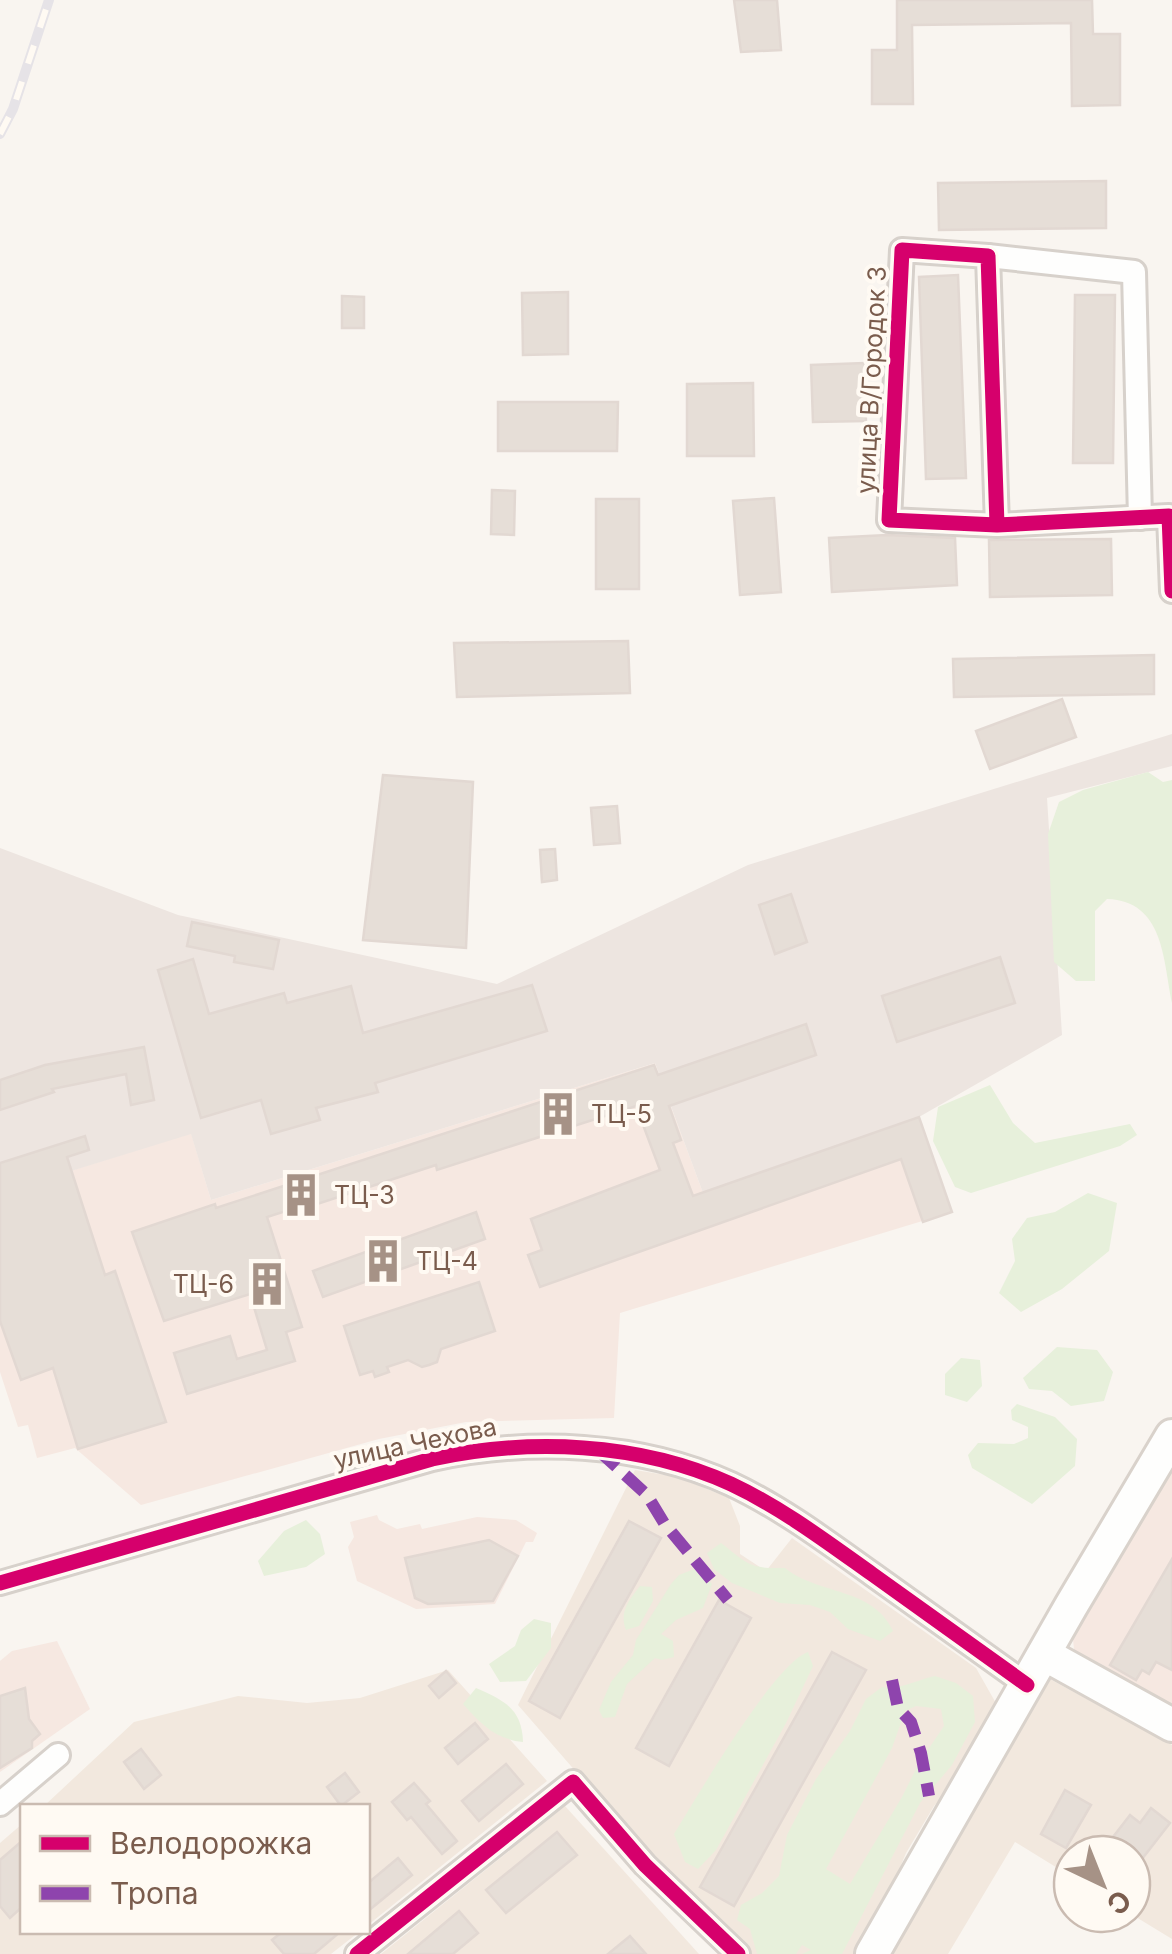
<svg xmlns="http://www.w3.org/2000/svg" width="1172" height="1954" viewBox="0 0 1172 1954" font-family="Inter,sans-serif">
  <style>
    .residential { fill: #f2e8de }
    .commercial { fill: #f6e8e1 }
    .industrial { fill: #ede5e0 }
    .green { fill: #e7f0db; fill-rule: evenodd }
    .building { fill: #e6ded7; stroke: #e2d8d2; stroke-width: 2.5 }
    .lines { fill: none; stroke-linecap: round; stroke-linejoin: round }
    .street-casing { stroke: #d7d1cb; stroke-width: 28 }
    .secondary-casing { stroke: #d9d2cb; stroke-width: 38 }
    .street { stroke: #fefefd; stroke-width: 22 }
    .secondary { stroke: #fefefd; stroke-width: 32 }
    .rail-casing { stroke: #e6e3e7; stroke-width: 10 }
    .rail { stroke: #fffaf3; stroke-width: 6; stroke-dasharray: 19; stroke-linecap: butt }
    .quiet { stroke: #8e44ad; stroke-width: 12; stroke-dasharray: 25 12; stroke-linecap: butt }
    .cycleway-casing { stroke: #fffaf3; stroke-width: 21 }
    .cycleway { stroke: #d6006c; stroke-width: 15 }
    .labels { text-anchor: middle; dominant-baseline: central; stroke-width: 8; stroke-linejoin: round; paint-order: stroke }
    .street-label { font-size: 25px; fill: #7a5c4d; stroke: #fffaf3 }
    .poi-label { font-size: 25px; fill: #7a5c4d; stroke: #fffaf3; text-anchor: start }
  </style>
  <rect width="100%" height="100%" fill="#f9f5f0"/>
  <!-- residential -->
  <g class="residential">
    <polygon points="635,1470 678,1477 729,1498 740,1526 740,1554 766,1571 792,1538 976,1668 997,1705 952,1784 934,1806 906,1853 892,1887 853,1954 750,1954 663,1872 518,1705"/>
    <polygon points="448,1670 547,1781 368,1925 368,1806 44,1806 134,1722 238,1696 307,1703 360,1698"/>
    <polygon points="1046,1677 1172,1745 1172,1939 1131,1914 1132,1854 1072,1854 1072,1877 1015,1842 948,1954 883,1954"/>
    <polygon points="565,1806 699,1954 381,1954"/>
    <polygon points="22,1824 22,1932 359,1932 331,1954 0,1954 0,1843"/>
  </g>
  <!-- commercial -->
  <g class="commercial">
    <polygon points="655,1063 703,1193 919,1117 952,1212 620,1313 614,1418 466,1422 379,1439 141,1505 75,1448 37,1458 28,1425 18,1427 0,1372 0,1193 191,1133 211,1200"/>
    <polygon points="1172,1472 1172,1713 1086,1664 1074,1650 1073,1638"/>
    <polygon points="377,1515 379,1520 397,1529 420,1524 422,1529 477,1517 516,1520 537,1533 533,1542 526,1542 495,1604 416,1609 357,1581 348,1547 354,1537 350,1522"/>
    <polygon points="57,1641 90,1709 0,1772 0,1661 12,1651"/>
  </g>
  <!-- industrial -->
  <polygon class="industrial" points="1172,734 1172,766 1047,798 1062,1035 919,1117 703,1193 655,1063 211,1200 191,1134 0,1193 0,848 178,915 497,984 748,865"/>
  <!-- green -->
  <g class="green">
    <path d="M1148 772 1163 782 1172 780V1003C1163 959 1164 901 1107 899L1095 911V981H1076L1054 962 1048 834 1059 802 1083 790Z"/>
    <polygon points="990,1085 1013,1123 1035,1143 1130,1124 1137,1135 1120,1146 971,1193 955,1187 933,1141 938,1107"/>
    <polygon points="1088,1193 1117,1203 1109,1251 1062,1289 1021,1312 999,1293 1015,1261 1012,1239 1027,1218 1055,1212"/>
    <polygon points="1057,1347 1097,1350 1113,1372 1104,1401 1071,1406 1052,1391 1029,1389 1023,1378"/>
    <polygon points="961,1358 980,1360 982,1386 967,1402 945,1395 945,1374"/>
    <polygon points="1017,1404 1055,1417 1077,1439 1075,1466 1032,1504 972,1468 968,1455 978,1443 1014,1444 1028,1438 1028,1427 1012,1420 1011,1410"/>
    <polygon points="306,1520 320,1534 325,1554 306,1567 264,1576 258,1561 284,1531"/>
    <path d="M721 1543C748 1564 749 1569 785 1568 818 1595 873 1587 893 1631L880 1641 848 1629 830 1612 810 1605 780 1603 732 1583 714 1569 707 1553Z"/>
    <polygon points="697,1568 712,1584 703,1608 676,1620 661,1634 673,1641 674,1657 662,1660 655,1658 627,1684 615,1717 603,1718 599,1710 611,1682 633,1655 636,1640 671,1584 679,1575"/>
    <path d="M640 1586 652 1587 653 1601 639 1626 626 1630C619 1612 629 1600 640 1586Z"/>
    <polygon points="534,1619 551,1623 551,1648 526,1681 500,1682 489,1664 515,1646 521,1630"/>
    <path d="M808 1652 813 1666 786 1723 716 1850 698 1869 685 1862 674 1834C697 1797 774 1664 808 1652Z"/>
    <path d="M935 1676 956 1683 973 1696 975 1722 952 1765 920 1803 842 1954H802L811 1950 802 1945 796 1954H757L750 1929 737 1920 741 1905 762 1893 779 1876 787 1835 816 1779 850 1731 866 1699 882 1687C901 1690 916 1680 935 1676ZM916 1706 941 1709 944 1726 919 1763 902 1797 850 1884 826 1869 892 1748 905 1711Z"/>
    <path d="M476 1688C504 1700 522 1709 523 1742 495 1739 481 1724 463 1704Z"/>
  </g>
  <!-- building -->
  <g class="building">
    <polygon points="734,0 777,0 781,50 741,52"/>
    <polygon points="897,0 1092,0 1093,34 1120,34 1120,105 1072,106 1071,23 912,25 913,104 872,104 872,50 897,50"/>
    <polygon points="1106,181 1106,228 939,230 938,183"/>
    <polygon points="958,275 966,478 926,479 919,277"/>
    <polygon points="568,292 568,354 523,355 522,293"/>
    <polygon points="1075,295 1115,295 1113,463 1073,463"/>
    <polygon points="342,296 364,297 364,328 342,328"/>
    <polygon points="864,363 866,421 813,422 811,365"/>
    <polygon points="753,383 754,456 687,456 687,384"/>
    <polygon points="498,402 618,402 617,451 498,451"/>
    <polygon points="492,490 515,491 514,535 491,534"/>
    <polygon points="774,498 781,592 740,595 733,501"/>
    <rect x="596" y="499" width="43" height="90"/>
    <polygon points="887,535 955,538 957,585 832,592 829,538"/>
    <polygon points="1111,539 1112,595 990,597 989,540"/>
    <polygon points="628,641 630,693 457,697 454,643"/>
    <polygon points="1154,655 1154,694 954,697 953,659"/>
    <polygon points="1062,699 1076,737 990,769 976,731"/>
    <polygon points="383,775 473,782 466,948 363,940"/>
    <polygon points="617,806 620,843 594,845 591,808"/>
    <polygon points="555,849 557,880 542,882 540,850"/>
    <polygon points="791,894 807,942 775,954 759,905"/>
    <polygon points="192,922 279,940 273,969 234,962 235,956 187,946"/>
    <polygon points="1000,957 1015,1003 897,1042 882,996"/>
    <polygon points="193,959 209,1014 284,993 287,1003 351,986 363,1033 532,985 547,1031 375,1083 378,1092 316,1108 320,1120 271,1134 261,1100 201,1118 158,970"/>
    <polygon points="806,1024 816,1055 669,1106 681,1140 673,1143 693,1196 919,1117 952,1212 923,1222 901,1159 540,1287 528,1255 542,1250 531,1219 660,1170 636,1106 437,1170 436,1165 293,1212 292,1209 267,1217 302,1327 286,1332 295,1361 187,1394 174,1353 230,1336 237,1359 267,1350 250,1294 164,1321 132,1232 215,1204 216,1208 654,1065 658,1075"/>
    <polygon points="144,1047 154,1100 131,1105 126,1074 52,1089 54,1092 0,1110 0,1080 45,1065"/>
    <polygon points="85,1136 89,1150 67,1157 105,1275 115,1271 166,1422 78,1449 53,1368 21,1380 0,1321 0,1163"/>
    <polygon points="476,1212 485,1239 323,1297 313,1271"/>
    <polygon points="479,1282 495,1331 441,1349 437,1362 429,1365 422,1367 408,1360 387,1367 389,1372 375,1377 373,1371 360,1375 344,1326"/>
    <polygon points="629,1521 661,1538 560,1718 529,1701"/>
    <polygon points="489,1540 518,1556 493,1601 428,1604 415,1598 405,1558"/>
    <polygon points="1172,1559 1172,1670 1156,1662 1149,1674 1142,1670 1136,1680 1110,1665"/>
    <polygon points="719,1600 751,1618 669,1766 636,1748"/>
    <polygon points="832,1652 866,1670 734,1906 700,1887"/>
    <polygon points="446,1671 456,1683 439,1698 429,1686"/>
    <polygon points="25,1688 29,1719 40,1734 32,1741 32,1748 0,1768 0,1696"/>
    <polygon points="475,1723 488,1739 458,1764 445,1748"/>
    <polygon points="141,1749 161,1775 144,1789 124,1762"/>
    <polygon points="506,1764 523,1784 479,1821 462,1801"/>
    <polygon points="345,1773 359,1792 341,1806 327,1787"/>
    <polygon points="414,1783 430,1801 426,1804 457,1841 442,1854 411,1817 407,1820 392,1802"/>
    <polygon points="1065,1790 1091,1805 1066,1848 1041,1834"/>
    <polygon points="1151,1808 1170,1823 1142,1859 1113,1837 1130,1815 1140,1823"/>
    <polygon points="557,1832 577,1855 506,1913 486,1890"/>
    <polygon points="22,1841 22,1907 10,1918 0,1906 0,1860"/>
    <polygon points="398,1858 412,1875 368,1911 368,1883"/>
    <polygon points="459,1911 478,1933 453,1954 408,1954"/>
    <polygon points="282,1932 340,1932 314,1954 284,1954 272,1940"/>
    <polygon points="630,1936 646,1954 608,1954"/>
  </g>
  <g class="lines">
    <!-- street casing -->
    <g class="street-casing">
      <g id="street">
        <polyline points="988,256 1134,272 1140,518"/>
        <polyline points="997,525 988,256 902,250 889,520 997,525 1169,516 1172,591"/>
        <path d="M0 1583 432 1459C529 1438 639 1442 731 1484 782 1508 827 1542 872 1574 923 1611 975 1648 1027 1685"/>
        <polyline points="0,1804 58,1755"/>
        <polyline points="357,1954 573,1782 645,1865 738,1954"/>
      </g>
    </g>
    <!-- secondary casing -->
    <g class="secondary-casing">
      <g id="secondary">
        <polyline points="1044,1654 1172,1725"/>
        <polyline points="872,1954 1071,1606 1172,1436"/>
      </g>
    </g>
    <!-- street -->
    <use href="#street" class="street"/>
    <!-- secondary -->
    <use href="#secondary" class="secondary"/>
    <!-- rail casing -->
    <g class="rail-casing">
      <polyline id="rail" points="0,134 13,109 49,0"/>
    </g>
    <!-- rail -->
    <use href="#rail" class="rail"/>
    <!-- quiet -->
    <g class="quiet">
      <polyline points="598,1450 647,1495 664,1523 728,1600"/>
      <polyline points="892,1680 898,1708 911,1722 921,1753 929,1796"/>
    </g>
    <!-- cycleway casing -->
    <g class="cycleway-casing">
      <g id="cycleway">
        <polyline points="997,525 988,256 902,250 889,520 997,525 1169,516 1172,591"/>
        <path d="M0 1583 432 1459C529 1438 639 1442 731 1484 782 1508 827 1542 872 1574 923 1611 975 1648 1027 1685"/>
        <polyline points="357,1954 573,1782 645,1865 738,1954"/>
      </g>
    </g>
    <!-- cycleway -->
    <use href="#cycleway" class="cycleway"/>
  </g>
  <!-- icons -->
  <defs>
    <g id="building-bare" transform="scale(3.45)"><path d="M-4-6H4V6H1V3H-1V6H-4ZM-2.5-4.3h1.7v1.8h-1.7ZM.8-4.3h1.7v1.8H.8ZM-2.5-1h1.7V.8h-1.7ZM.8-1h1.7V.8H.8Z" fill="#a69286" stroke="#fffaf3" stroke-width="2.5" paint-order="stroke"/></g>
  </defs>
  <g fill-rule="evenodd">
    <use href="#building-bare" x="558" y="1114"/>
    <use href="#building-bare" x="301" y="1195"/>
    <use href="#building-bare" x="383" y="1261"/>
    <use href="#building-bare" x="267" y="1284"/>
  </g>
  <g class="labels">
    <!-- street labels -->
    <g class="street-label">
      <text transform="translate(871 380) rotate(-87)">улица В/Городок 3</text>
      <text transform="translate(415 1443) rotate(-12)">улица Чехова</text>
    </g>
    <!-- poi labels -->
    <g class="poi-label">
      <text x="591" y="1114">ТЦ-5</text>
      <text x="334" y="1195">ТЦ-3</text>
      <text x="416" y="1261">ТЦ-4</text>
      <text x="234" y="1284" text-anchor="end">ТЦ-6</text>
    </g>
  </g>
  <!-- legend -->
  <rect x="20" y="1804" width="350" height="130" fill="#fffaf3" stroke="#cabbb1" stroke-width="2.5"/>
  <rect x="40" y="1836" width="50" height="15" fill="#d6006c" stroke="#cabbb1" stroke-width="2.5"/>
  <text x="110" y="1854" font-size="30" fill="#7a5c4d">Велодорожка</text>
  <rect x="40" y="1886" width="50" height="15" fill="#8e44ad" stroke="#cabbb1" stroke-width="2.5"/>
  <text x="110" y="1904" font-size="30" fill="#7a5c4d">Тропа</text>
  <!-- north arrow -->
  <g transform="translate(1102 1884) rotate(137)"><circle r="48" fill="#fffaf3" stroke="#cabbb1" stroke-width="2.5"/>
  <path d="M0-8L18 38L0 25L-18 38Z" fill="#a69286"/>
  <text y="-15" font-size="28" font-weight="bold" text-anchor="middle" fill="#7a5c4d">С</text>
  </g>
</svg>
